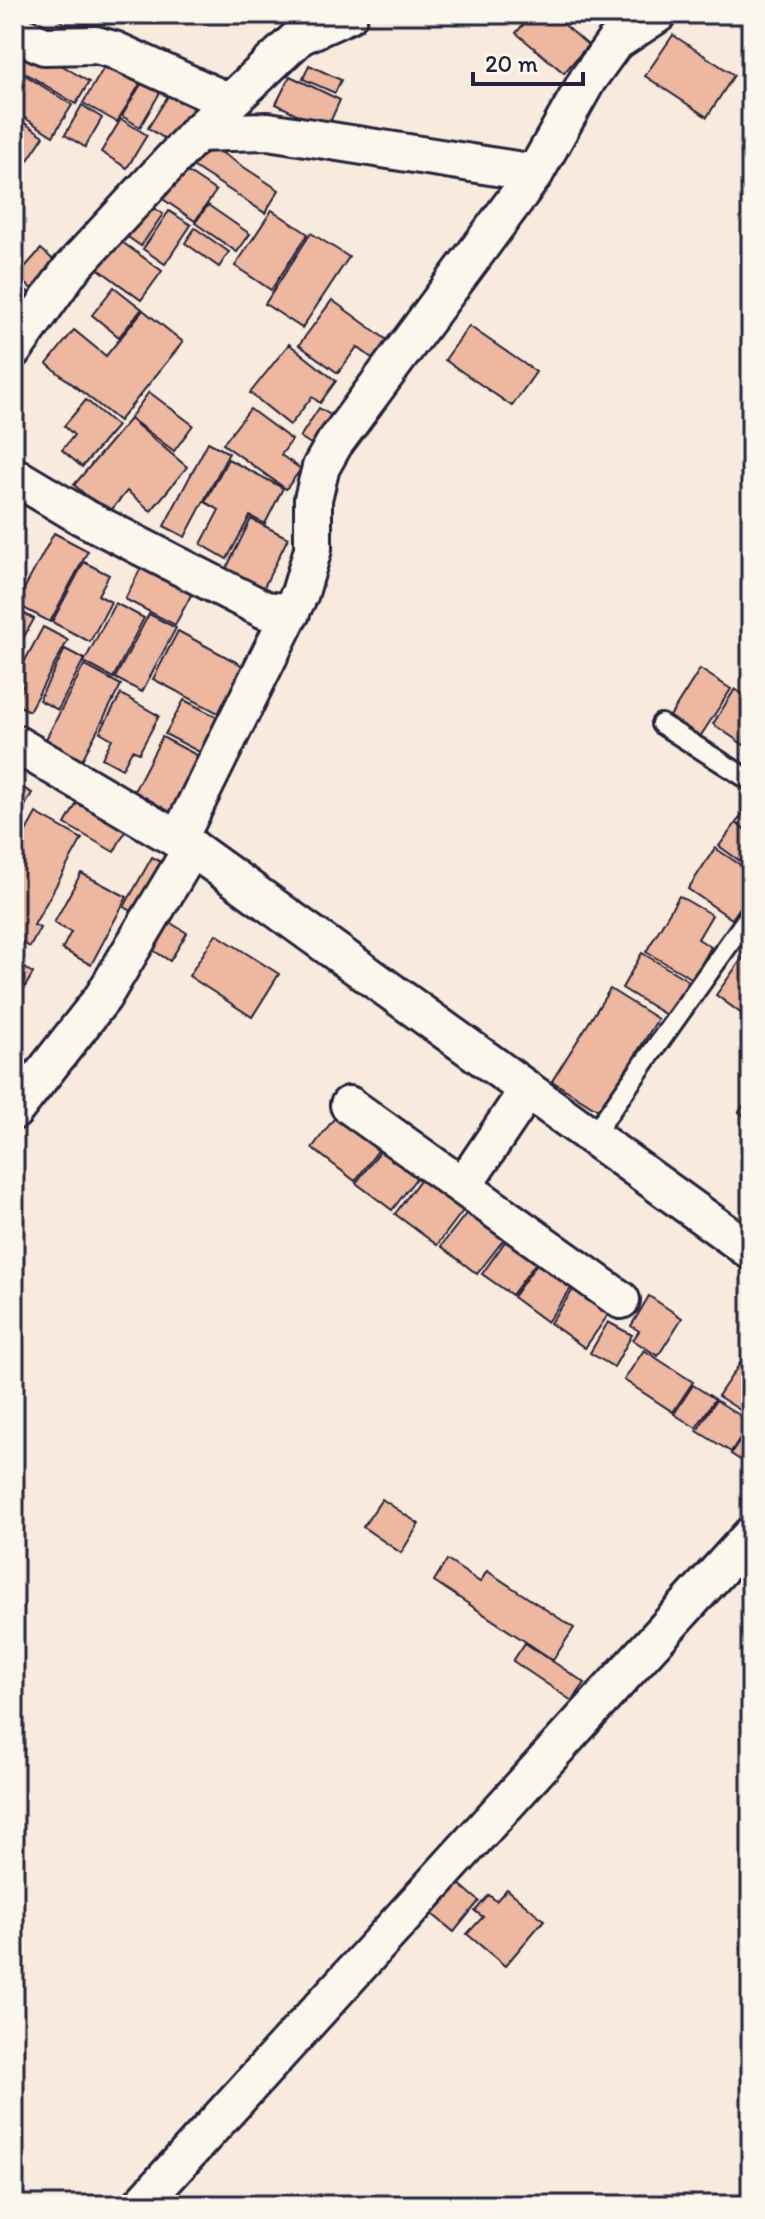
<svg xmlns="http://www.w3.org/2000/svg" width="765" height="2219" viewBox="0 0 765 2219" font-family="Itim,sans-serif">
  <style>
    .building { fill: #edb7a0; stroke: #22223b; stroke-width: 2 }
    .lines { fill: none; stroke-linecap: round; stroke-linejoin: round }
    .lane-casing { stroke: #22223b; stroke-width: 24 }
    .street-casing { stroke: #22223b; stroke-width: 42 }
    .lane { stroke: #fbf7ec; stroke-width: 18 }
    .street { stroke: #fbf7ec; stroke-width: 36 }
  </style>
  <rect width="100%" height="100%" fill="#f8eadd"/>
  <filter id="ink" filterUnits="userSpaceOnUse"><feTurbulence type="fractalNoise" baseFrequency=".0125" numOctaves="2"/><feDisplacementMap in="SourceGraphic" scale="16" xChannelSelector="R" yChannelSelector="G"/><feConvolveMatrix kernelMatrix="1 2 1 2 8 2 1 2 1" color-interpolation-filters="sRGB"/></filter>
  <g filter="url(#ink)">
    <!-- building -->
    <g class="building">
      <polygon points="55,14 82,14 89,21 74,35"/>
      <polygon points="532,14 552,14 588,45 564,73 516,33"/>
      <polygon points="673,35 734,75 707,117 645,76"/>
      <polygon points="24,42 89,82 76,104 14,66 14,58"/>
      <polygon points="106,64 140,84 117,122 83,103"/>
      <polygon points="309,65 341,80 335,93 303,79"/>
      <polygon points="14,68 72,105 53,136 14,111"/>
      <polygon points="147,74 165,84 140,127 122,116"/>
      <polygon points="290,76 340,100 327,129 276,104"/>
      <polygon points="173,88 200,104 175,145 148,128"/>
      <polygon points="82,105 102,118 85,147 65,135"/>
      <polygon points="14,116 44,136 20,172 14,168"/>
      <polygon points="121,119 147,135 127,168 101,152"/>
      <polygon points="205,142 279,190 265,213 191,165"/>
      <polygon points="177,165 216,191 195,221 157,195"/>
      <polygon points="144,202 163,214 141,246 122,233"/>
      <polygon points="208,205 250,234 237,252 195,223"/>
      <polygon points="272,210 308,234 271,290 235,266"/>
      <polygon points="169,211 191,225 165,264 143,249"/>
      <polygon points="195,228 229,252 219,267 185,243"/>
      <polygon points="311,233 349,257 302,328 265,304"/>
      <polygon points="111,234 162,271 141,300 89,262"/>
      <polygon points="41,249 58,264 34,291 17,276"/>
      <polygon points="14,280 34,297 14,320"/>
      <polygon points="114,287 142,309 119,337 92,315"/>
      <polygon points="332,300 398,348 384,367 357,347 338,373 299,345"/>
      <polygon points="143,310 183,342 119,421 47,364 74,330 106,356"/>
      <polygon points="469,326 536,372 512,406 445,360"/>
      <polygon points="289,344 336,381 320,403 312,397 290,425 250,393"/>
      <polygon points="149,392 193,425 174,451 130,418"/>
      <polygon points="86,400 117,426 82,467 62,450 74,435 64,426"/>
      <polygon points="319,408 342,422 322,451 300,437"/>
      <polygon points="250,409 292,440 281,455 301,469 286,489 223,444"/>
      <polygon points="130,419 187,467 151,511 127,491 108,514 74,485"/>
      <polygon points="208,442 229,453 185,537 164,526"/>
      <polygon points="228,459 283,488 265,524 250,516 227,559 201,544 219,510 205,502"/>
      <polygon points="251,519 288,538 263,589 225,571"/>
      <polygon points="54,533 88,551 50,622 16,604"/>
      <polygon points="145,560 196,586 175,625 125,599"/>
      <polygon points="84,562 109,575 98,595 111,602 90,642 52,622"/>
      <polygon points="115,603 144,618 113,678 84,662"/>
      <polygon points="14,608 34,619 15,653 14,652"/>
      <polygon points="149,614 176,628 142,692 115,678"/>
      <polygon points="43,627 68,640 29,711 14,703 22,686 14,681"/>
      <polygon points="178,631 249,669 224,716 153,679"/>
      <polygon points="65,649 84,659 58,710 39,700"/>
      <polygon points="84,665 121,685 81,762 44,743"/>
      <polygon points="700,669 731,689 698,740 667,721"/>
      <polygon points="735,689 751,700 751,734 744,745 713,724"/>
      <polygon points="121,694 159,716 139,753 132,750 122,769 102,758 112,739 100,732"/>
      <polygon points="184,700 225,721 207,756 165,734"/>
      <polygon points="162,737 206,760 173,823 129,801"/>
      <polygon points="14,783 32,793 16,823 14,822"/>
      <polygon points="751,802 751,833 736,823"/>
      <polygon points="77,803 126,830 114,852 65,824"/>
      <polygon points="36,813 82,839 34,925 40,928 30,947 14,938 14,853"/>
      <polygon points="736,823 751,834 751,869 719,846"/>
      <polygon points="715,848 751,872 751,891 732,919 688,889"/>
      <polygon points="152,857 174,869 146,919 124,907"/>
      <polygon points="81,873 127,897 91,965 62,949 71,932 54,923"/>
      <polygon points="679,896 712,915 698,939 711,947 693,979 646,952"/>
      <polygon points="156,914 187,933 170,961 139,941"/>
      <polygon points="216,934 279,974 252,1017 189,976"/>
      <polygon points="751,946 751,1002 742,1014 716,995"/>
      <polygon points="642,953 689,981 668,1016 622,988"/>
      <polygon points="14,962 33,973 18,999 14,997"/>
      <polygon points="610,989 658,1019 600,1111 552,1081"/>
      <polygon points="751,1095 751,1121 739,1112"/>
      <polygon points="345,1104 388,1137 355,1181 312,1148"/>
      <polygon points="388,1141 424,1168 392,1210 356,1183"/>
      <polygon points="425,1173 468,1204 437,1245 395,1214"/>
      <polygon points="472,1206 508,1234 477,1274 441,1246"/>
      <polygon points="507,1239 537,1261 512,1295 482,1274"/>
      <polygon points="541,1258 575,1283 547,1322 513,1297"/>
      <polygon points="580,1280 615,1305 585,1348 550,1323"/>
      <polygon points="649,1296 682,1318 658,1356 633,1340 639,1331 631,1326"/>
      <polygon points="608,1322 632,1335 614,1367 590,1353"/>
      <polygon points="644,1350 693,1382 673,1412 624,1380"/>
      <polygon points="741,1362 751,1368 751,1417 718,1396"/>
      <polygon points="693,1385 715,1399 696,1428 674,1414"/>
      <polygon points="716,1400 750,1422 731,1452 697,1431"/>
      <polygon points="751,1425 751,1467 731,1454"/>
      <polygon points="382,1499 419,1524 401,1553 363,1527"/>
      <polygon points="447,1560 480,1582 487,1571 574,1628 553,1660 434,1581"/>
      <polygon points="525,1643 585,1683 572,1701 513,1661"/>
      <polygon points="457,1882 479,1901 454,1932 431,1913"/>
      <polygon points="507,1889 544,1920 505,1966 467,1934 483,1917 475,1911 489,1895 496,1901"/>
    </g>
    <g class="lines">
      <!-- lane casing -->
      <g class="lane-casing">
        <g id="lane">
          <polyline points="661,724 751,781"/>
          <polyline points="591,1138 751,913"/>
        </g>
      </g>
      <!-- street casing -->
      <g class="street-casing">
        <g id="street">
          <polyline points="14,32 44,46 96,45 114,50 229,102"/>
          <polyline points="197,133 268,131 535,173"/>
          <polyline points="14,349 70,270 197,133 300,36 349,14"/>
          <polyline points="14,476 81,516 265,610 291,613"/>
          <polyline points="14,743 192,848 751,1251"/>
          <polyline points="178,840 300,593 313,549 313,499 321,467 334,444 535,173 588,79 614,43 658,14"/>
          <polyline points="349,1105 621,1300"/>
          <polyline points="14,1111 103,997 192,848"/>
          <polyline points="463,1186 527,1091"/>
          <polyline points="141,2205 751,1535"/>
        </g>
      </g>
      <!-- lane -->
      <use href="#lane" class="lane"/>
      <!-- street -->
      <use href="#street" class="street"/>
    </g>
  </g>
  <!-- margin -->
  <rect width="765" height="2219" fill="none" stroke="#fbf7ec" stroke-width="48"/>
  <rect x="24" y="24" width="717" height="2171" fill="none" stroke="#22223b" stroke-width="3" filter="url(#ink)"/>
  <!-- scale -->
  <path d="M473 72v12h110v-12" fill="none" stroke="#22223b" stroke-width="4"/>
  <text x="485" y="72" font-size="24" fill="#22223b" stroke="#fbf7ec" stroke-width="6" paint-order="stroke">20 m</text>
</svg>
